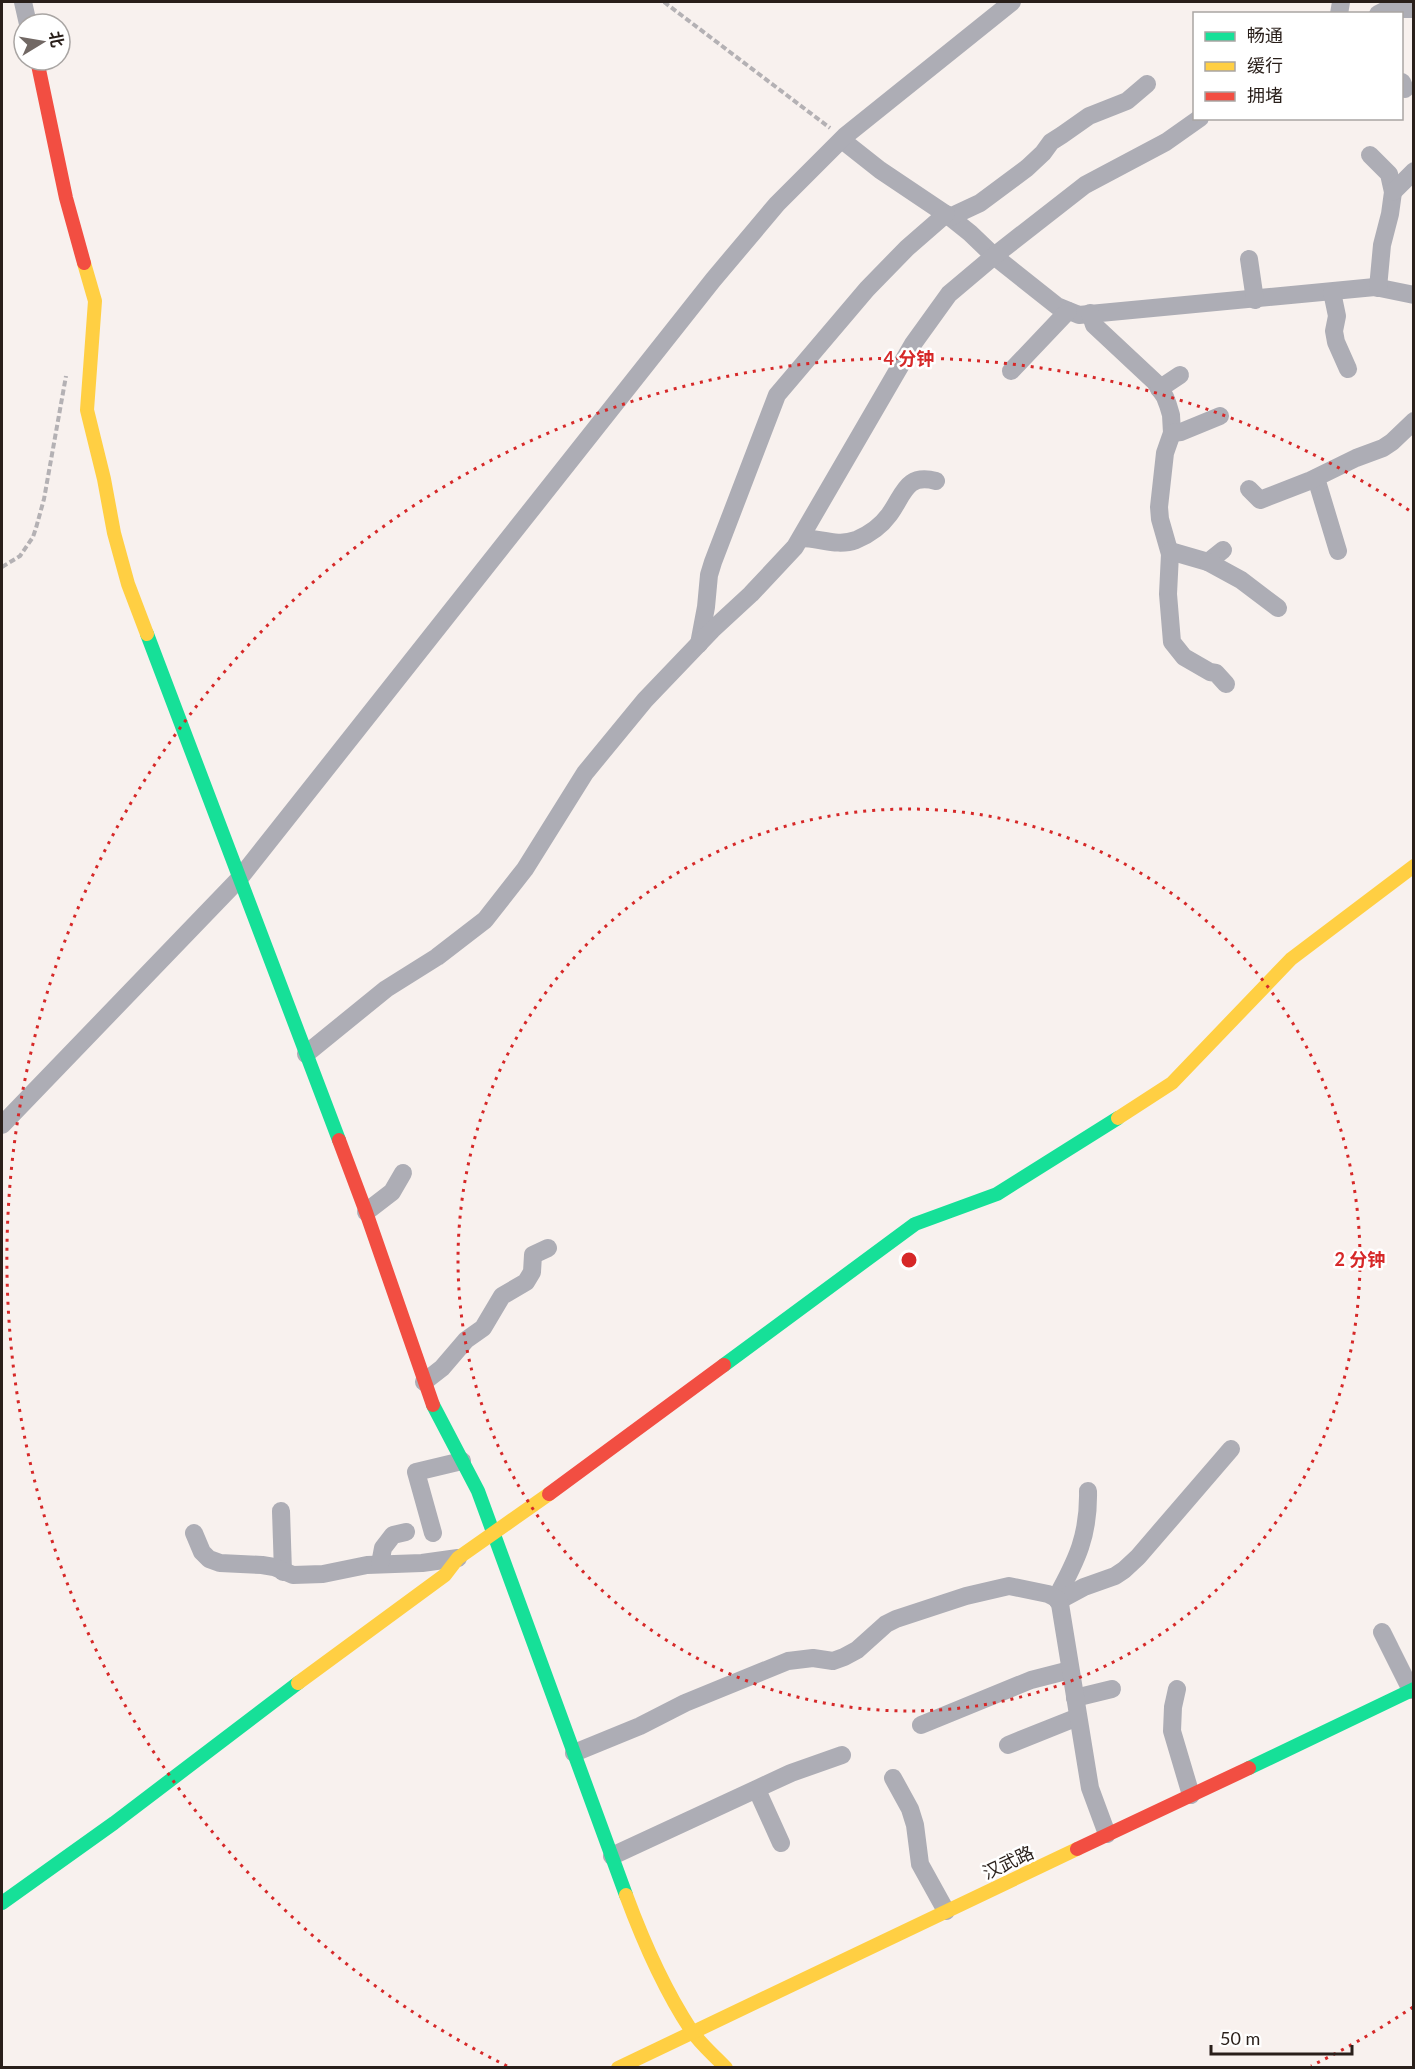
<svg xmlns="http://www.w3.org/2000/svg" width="1415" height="2069" viewBox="0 0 1415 2069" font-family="Lato,'Noto Sans SC',sans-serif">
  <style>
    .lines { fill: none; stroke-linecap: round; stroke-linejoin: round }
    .path { stroke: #b4b1b4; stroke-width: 4; stroke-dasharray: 6 3; stroke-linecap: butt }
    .street { stroke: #adadb5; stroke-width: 18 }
    .fast { stroke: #16e098; stroke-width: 14 }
    .slow { stroke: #ffcf43; stroke-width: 14 }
    .jam { stroke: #f24e42; stroke-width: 14 }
    .ring { fill: none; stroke: #d62828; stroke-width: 3; stroke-dasharray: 3 6 }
    .labels { text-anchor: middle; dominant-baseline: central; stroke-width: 5; stroke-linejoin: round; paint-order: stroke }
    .street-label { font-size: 18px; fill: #291f1a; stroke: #fff }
    .centre { fill: #d62828; stroke: #fff; stroke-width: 3 }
    .ring-label { font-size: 18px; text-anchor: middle; font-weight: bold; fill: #d62828; stroke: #fff; stroke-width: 5; stroke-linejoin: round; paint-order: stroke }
  </style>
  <rect width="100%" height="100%" fill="#f8f1ee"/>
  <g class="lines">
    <!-- path -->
    <g class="path">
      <polyline points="664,2 830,128"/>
      <polyline points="2,567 20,556 33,537 36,528 44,499 66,376"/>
    </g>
    <!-- street -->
    <g class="street">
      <polyline points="23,2 28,24"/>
      <polyline points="1339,14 1341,2"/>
      <polyline points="1378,14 1388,9 1414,9"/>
      <polyline points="1402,82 1405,89"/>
      <polyline points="842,140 880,170 950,217 970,233 994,256 1057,306 1079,315 1375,287 1414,295"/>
      <polyline points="1370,155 1389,174 1393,192 1390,214 1382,245 1378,288"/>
      <polyline points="1393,192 1414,171"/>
      <polyline points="950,217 980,203 1027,168 1043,153 1051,142 1062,135 1089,116 1127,101 1147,84"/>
      <polyline points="1249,259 1255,300"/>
      <polyline points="1332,292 1337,316 1334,331 1336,342 1348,369"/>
      <polyline points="1090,313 1094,325 1155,382 1165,397 1168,405 1171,415 1172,433 1165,453 1159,507 1160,519 1170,554 1168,594 1172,642 1184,657 1210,672 1216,673 1226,684"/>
      <polyline points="1011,371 1068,311"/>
      <polyline points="1159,389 1180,375"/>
      <polyline points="1172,433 1181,432 1220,416"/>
      <polyline points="1316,478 1338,551"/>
      <polyline points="1249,489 1260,500 1309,481 1356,458 1383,448 1392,442 1414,421"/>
      <path d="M801 538C820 538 837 547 856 540 868 535 881 526 889 515 904 495 905 473 936 481"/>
      <polyline points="1170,551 1208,562 1223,550"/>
      <polyline points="1208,562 1241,580 1278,608"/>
      <polyline points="699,644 706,607 709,575 713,562 777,395 867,289 907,248 946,214"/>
      <polyline points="306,1054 386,989 437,957 485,920 525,869 585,773 645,700 712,630 751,594 795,547 913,344 949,294 994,256 1085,185 1166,142 1200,118"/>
      <polyline points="2,1125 239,879 713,280 777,204 845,136 1012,2"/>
      <polyline points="366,1212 392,1192 403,1173"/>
      <polyline points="424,1382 442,1368 466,1340 483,1328 502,1296 526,1282 532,1272 533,1255 548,1248"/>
      <polyline points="281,1511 283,1572"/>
      <polyline points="194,1533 202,1552 209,1559 220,1563 262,1565 274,1567 293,1575 323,1574 367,1565 422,1563 458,1558"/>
      <polyline points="433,1533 416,1472 462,1461"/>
      <polyline points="380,1564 383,1548 393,1535 406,1532"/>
      <path d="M1056 1598C1077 1560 1089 1535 1088 1491"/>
      <polyline points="1058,1601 1084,1587 1115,1576 1124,1570 1138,1557 1231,1449"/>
      <polyline points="1382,1632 1411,1690"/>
      <polyline points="1177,1689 1173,1707 1172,1731 1191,1795"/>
      <polyline points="1075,1698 1112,1689"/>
      <polyline points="921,1725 1031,1680 1070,1670"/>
      <polyline points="1008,1745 1078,1717"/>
      <polyline points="574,1753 640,1726 685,1703 788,1661 813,1658 833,1661 844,1657 857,1650 886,1624 896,1619 966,1596 1009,1586 1048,1594 1056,1598 1060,1604 1090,1788 1107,1834"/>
      <polyline points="893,1778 910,1809 915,1825 920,1864 946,1911"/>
      <polyline points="757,1790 781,1843"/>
      <polyline points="612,1856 791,1773 842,1755"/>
    </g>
    <!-- fast -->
    <g class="fast">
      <polyline points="147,634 339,1140"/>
      <polyline points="724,1365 915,1224 997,1194 1118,1118"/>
      <polyline points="433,1405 478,1491 626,1895"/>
      <polyline points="1249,1768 1414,1689"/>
      <polyline points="2,1903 114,1823 298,1683"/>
    </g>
    <!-- slow -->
    <g class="slow">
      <polyline points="84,263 95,301 87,410 104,479 114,533 128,584 147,634"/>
      <polyline points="1118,1118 1172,1083 1291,959 1414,866"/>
      <polyline points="298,1683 445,1575 458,1558 549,1494"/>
      <path d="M626 1895C643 1941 664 1989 691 2030 700 2044 715 2056 726 2068"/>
      <polyline points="618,2068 1077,1849"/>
    </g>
    <!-- jam -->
    <g class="jam">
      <polyline points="37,60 66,198 84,263"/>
      <polyline points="339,1140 366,1212 433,1405"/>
      <polyline points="549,1494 724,1365"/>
      <polyline points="1077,1849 1249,1768"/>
    </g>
  </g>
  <!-- distance rings -->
  <g class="ring">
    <circle cx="909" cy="1260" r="451"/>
    <path d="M1413 2007A901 901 0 0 1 1311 2066M507 2066A901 901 0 1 1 1413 513"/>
  </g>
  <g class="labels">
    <!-- street labels -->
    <g class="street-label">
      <text transform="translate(1008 1862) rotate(-25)">汉武路</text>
    </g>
  </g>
  <circle cx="909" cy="1260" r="9" class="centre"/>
  <g class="ring-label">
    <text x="909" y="365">4 分钟</text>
    <text x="1360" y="1266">2 分钟</text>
  </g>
  <!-- border -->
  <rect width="1415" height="2069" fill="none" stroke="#291f1a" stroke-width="6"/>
  <!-- legend -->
  <rect x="1193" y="12" width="210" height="108" fill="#ffffff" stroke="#a9a5a3" stroke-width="1.5"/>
  <rect x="1205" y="32" width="30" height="9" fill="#16e098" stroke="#a9a5a3" stroke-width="1.5"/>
  <text x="1247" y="42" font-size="18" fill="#291f1a">畅通</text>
  <rect x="1205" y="62" width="30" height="9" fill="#ffcf43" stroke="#a9a5a3" stroke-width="1.5"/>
  <text x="1247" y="72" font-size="18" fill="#291f1a">缓行</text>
  <rect x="1205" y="92" width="30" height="9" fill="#f24e42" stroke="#a9a5a3" stroke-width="1.5"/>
  <text x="1247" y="102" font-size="18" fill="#291f1a">拥堵</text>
  <!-- north arrow -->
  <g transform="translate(42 42) rotate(79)"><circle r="28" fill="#ffffff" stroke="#a9a5a3" stroke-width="1.5"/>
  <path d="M0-4.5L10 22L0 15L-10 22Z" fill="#716864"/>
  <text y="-9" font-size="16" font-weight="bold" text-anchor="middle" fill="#291f1a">北</text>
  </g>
  <!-- scale -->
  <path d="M1211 2045v9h141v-9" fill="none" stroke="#291f1a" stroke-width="3"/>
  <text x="1220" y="2045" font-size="18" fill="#291f1a" stroke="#ffffff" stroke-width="4.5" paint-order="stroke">50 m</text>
</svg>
